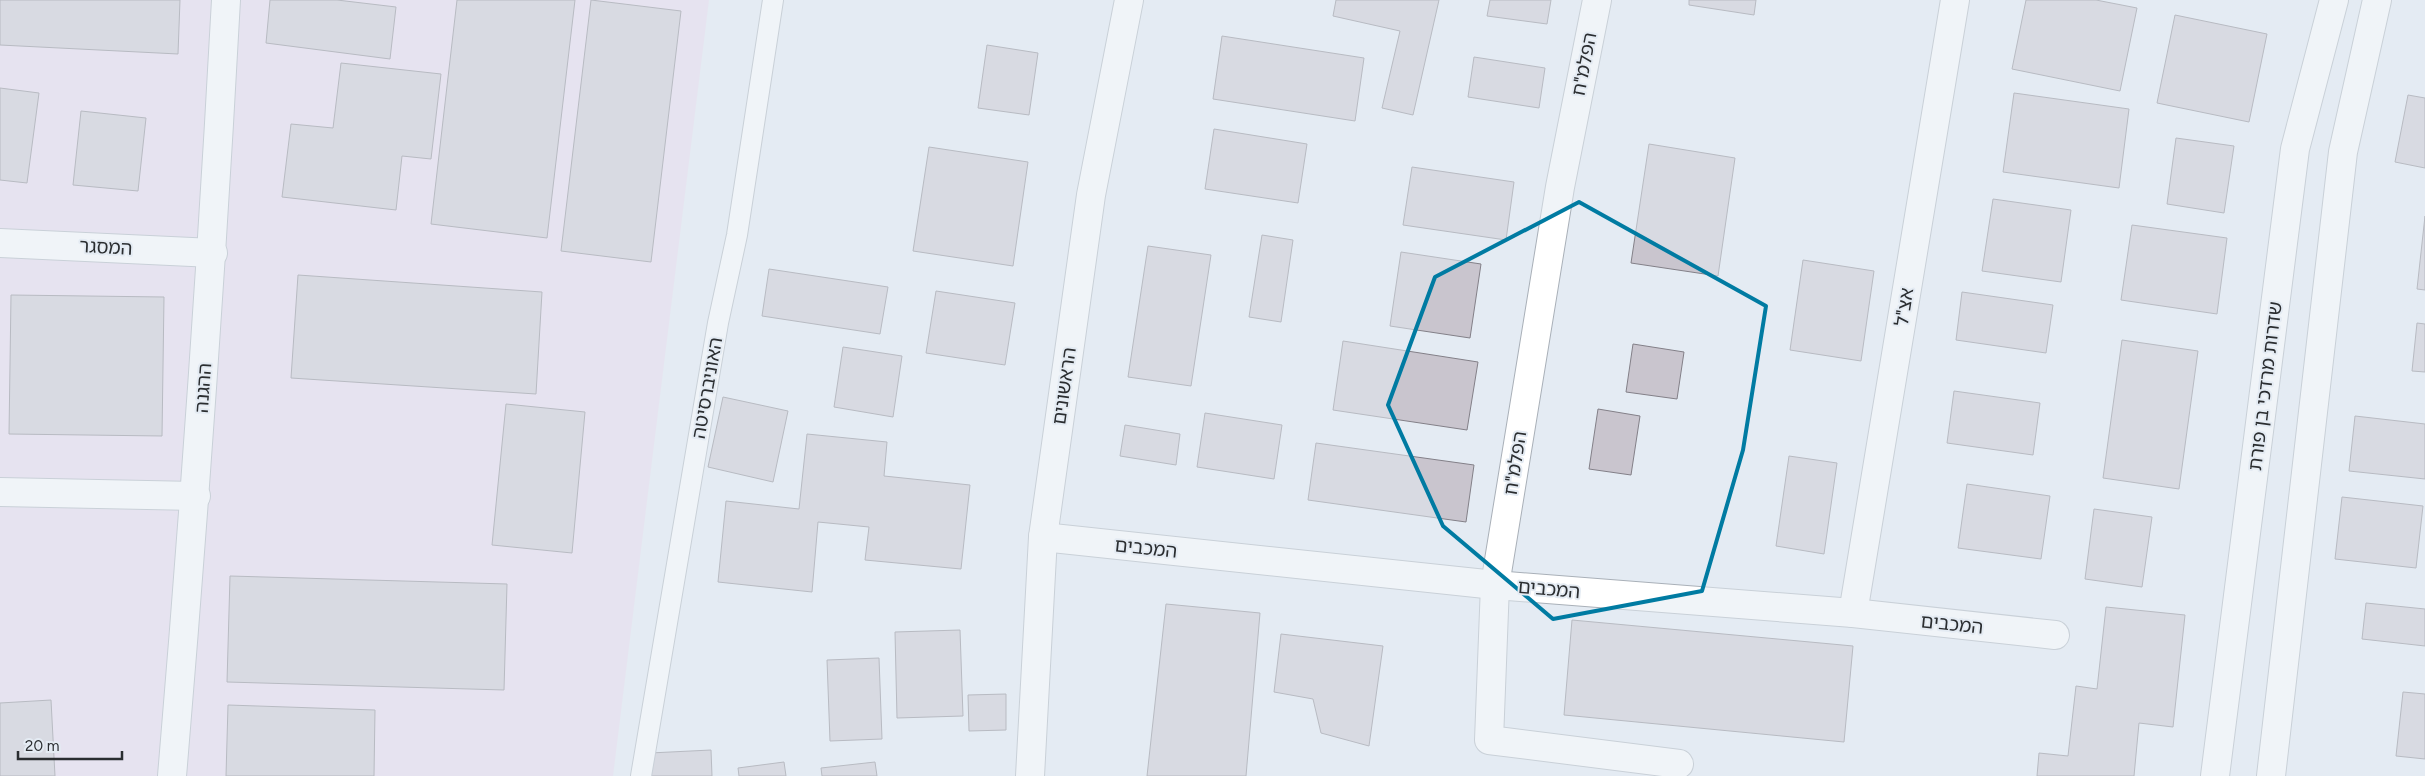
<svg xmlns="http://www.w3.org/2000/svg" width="2425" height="776" viewBox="0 0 2425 776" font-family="Figtree,'Noto Sans Hebrew',sans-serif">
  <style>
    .industrial { fill: #e9daed }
    .building { fill: #c9c5ce; stroke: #838088 }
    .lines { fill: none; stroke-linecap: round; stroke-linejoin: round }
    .service-casing { stroke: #a9b0b8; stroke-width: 22 }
    .minor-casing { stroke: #a9b0b8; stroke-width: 30 }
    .tertiary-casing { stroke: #a9b0b8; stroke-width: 30 }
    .service { stroke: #fff; stroke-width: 20 }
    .minor { stroke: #fff; stroke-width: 28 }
    .tertiary { stroke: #fff; stroke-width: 28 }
    .marked { fill: none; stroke: #007ba2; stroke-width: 4; stroke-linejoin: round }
    .labels { text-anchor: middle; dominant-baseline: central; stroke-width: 4; stroke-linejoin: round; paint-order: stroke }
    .street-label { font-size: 19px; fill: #2a2d30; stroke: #e4ebf3 }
  </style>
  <rect width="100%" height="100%" fill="#e4ebf3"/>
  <!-- industrial -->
  <polygon class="industrial" points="0,0 709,0 613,776 0,776"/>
  <!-- building -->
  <g class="building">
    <polygon points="0,0 180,0 178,54 0,45"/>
    <polygon points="270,0 337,0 396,7 390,59 266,43"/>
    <polygon points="457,0 575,0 547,238 431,224"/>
    <polygon points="591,0 681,11 651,262 561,251"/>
    <polygon points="1336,0 1439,0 1413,115 1382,108 1400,31 1333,16"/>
    <polygon points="1490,0 1551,0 1547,24 1487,16"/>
    <polygon points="1689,0 1756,0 1754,15 1689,5"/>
    <polygon points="2026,0 2096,0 2137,8 2120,91 2012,69"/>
    <polygon points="2175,15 2267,34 2249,122 2157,103"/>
    <polygon points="1222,36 1364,58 1355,121 1213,99"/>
    <polygon points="987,45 1038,53 1029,115 978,108"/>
    <polygon points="1474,57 1545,68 1539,108 1468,97"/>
    <polygon points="341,63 441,74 431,159 402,156 396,210 282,197 291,124 333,128"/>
    <polygon points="0,88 39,93 27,183 0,180"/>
    <polygon points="2014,93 2129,109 2119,188 2003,172"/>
    <polygon points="2408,95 2425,98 2425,168 2395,162"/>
    <polygon points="81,111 146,118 138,191 73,185"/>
    <polygon points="1214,129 1307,144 1298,203 1205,189"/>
    <polygon points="2176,138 2234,146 2224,213 2167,204"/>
    <polygon points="1649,144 1735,158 1718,276 1631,263"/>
    <polygon points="929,147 1028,162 1013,266 913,251"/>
    <polygon points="1412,167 1514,182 1506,240 1403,225"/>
    <polygon points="1993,199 2071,210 2061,282 1982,271"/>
    <polygon points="2425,216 2425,290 2417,289"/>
    <polygon points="2132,225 2227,238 2217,314 2121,300"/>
    <polygon points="1262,235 1293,240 1281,322 1249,317"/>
    <polygon points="1148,246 1211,255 1191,386 1128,377"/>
    <polygon points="1401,252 1481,264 1470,338 1390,326"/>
    <polygon points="1803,260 1874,271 1861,361 1790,350"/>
    <polygon points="769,269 888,287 880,334 762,316"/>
    <polygon points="298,275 542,292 536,394 291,378"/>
    <polygon points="936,291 1015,303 1005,365 926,353"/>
    <polygon points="1962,292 2053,305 2046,353 1956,340"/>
    <polygon points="11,295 164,297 162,436 9,434"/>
    <polygon points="2417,323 2425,324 2425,372 2412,371"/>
    <polygon points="2122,340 2198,351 2179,489 2103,478"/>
    <polygon points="1343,341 1478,362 1467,430 1333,410"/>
    <polygon points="1633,344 1684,352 1677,399 1626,392"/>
    <polygon points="843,347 902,356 893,417 834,407"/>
    <polygon points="1954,391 2040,403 2033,455 1947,443"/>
    <polygon points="723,397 788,411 773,482 708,467"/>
    <polygon points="506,404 585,412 572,553 492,545"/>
    <polygon points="1598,409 1640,416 1631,475 1589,469"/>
    <polygon points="1205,413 1282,425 1274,479 1197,467"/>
    <polygon points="2355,416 2425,424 2425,479 2349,471"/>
    <polygon points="1125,425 1180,434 1176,465 1120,456"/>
    <polygon points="807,434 887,442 884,476 970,485 961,569 865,560 869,527 818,522 812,592 718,582 726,501 799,509"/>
    <polygon points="1316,443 1474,465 1466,522 1308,500"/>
    <polygon points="1789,456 1837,463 1824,554 1776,546"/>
    <polygon points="1967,484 2050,496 2041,559 1958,548"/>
    <polygon points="2342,497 2423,506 2416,568 2335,559"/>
    <polygon points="2094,509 2152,517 2142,587 2085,579"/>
    <polygon points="230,576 507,584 504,690 227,682"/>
    <polygon points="2366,603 2425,609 2425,646 2362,639"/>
    <polygon points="1166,604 1260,613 1246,776 1147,776"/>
    <polygon points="2106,607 2185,615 2173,727 2139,723 2134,776 2037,776 2039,753 2068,756 2076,686 2097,689"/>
    <polygon points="1572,620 1853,646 1844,742 1564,715"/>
    <polygon points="960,630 963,716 897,718 895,632"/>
    <polygon points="1281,634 1383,646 1369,746 1321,733 1313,699 1274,692"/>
    <polygon points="879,658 882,739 830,741 827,660"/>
    <polygon points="2403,692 2425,694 2425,759 2396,756"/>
    <polygon points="1006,694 1006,730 969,731 968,695"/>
    <polygon points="51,700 55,776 0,776 0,703"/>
    <polygon points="228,705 375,710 374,776 226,776"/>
    <polygon points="711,750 712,776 651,776 650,753"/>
    <polygon points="784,762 786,776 739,776 738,768"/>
    <polygon points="875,762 877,776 822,776 821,768"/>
  </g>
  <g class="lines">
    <!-- service casing -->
    <g class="service-casing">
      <polyline id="service" points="641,776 718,323 737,235 773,0"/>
    </g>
    <!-- minor casing -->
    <g class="minor-casing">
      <g id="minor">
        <polyline points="1597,0 1560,187 1495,585 1489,740 1679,764"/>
        <polyline points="0,243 213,253"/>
        <polyline points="0,492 196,496"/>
        <polyline points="1043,537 1495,585 1853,613 2055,635"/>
        <polyline points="1853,613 1955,0"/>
        <polyline points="1030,776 1043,537 1091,195 1129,0"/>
      </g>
    </g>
    <!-- tertiary casing -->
    <g class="tertiary-casing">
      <g id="tertiary">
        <path d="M172 776C194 517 212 259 226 0"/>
        <polyline points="2215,776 2295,149 2334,0"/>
        <polyline points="2271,776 2343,152 2377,0"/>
      </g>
    </g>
    <!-- service -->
    <use href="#service" class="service"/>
    <!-- minor -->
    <use href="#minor" class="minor"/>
    <!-- tertiary -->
    <use href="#tertiary" class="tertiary"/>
  </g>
  <!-- marked area -->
  <path d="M0 0H2425V776H0ZM1579 202 1766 306 1743 450 1702 591 1553 619 1443 526 1388 405 1435 277Z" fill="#e4ebf3" fill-opacity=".55" fill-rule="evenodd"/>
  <path class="marked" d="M1579 202 1766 306 1743 450 1702 591 1553 619 1443 526 1388 405 1435 277Z"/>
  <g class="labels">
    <!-- street labels -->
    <g class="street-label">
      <text transform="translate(1584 64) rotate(-79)">הפלמ"ח</text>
      <text transform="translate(106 247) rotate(3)">המסגר</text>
      <text transform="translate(1904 307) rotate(-81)">אצ"ל</text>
      <text transform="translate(1064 386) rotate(-82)">הראשונים</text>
      <text transform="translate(2265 386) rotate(-83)">שדרות מרדכי בן פורת</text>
      <text transform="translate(203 388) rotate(-86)">ההגנה</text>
      <text transform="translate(707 388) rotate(-80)">האוניברסיטה</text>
      <text transform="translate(1515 463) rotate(-81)">הפלמ"ח</text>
      <text transform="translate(1146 548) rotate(6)">המכבים</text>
      <text transform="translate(1549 589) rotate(5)">המכבים</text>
      <text transform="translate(1952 624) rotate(6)">המכבים</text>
    </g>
  </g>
  <!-- scale -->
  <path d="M18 751v8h104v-8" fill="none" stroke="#2a2d30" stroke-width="2.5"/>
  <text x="25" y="751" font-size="15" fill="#2a2d30" stroke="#e4ebf3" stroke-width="4" paint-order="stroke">20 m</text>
</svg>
